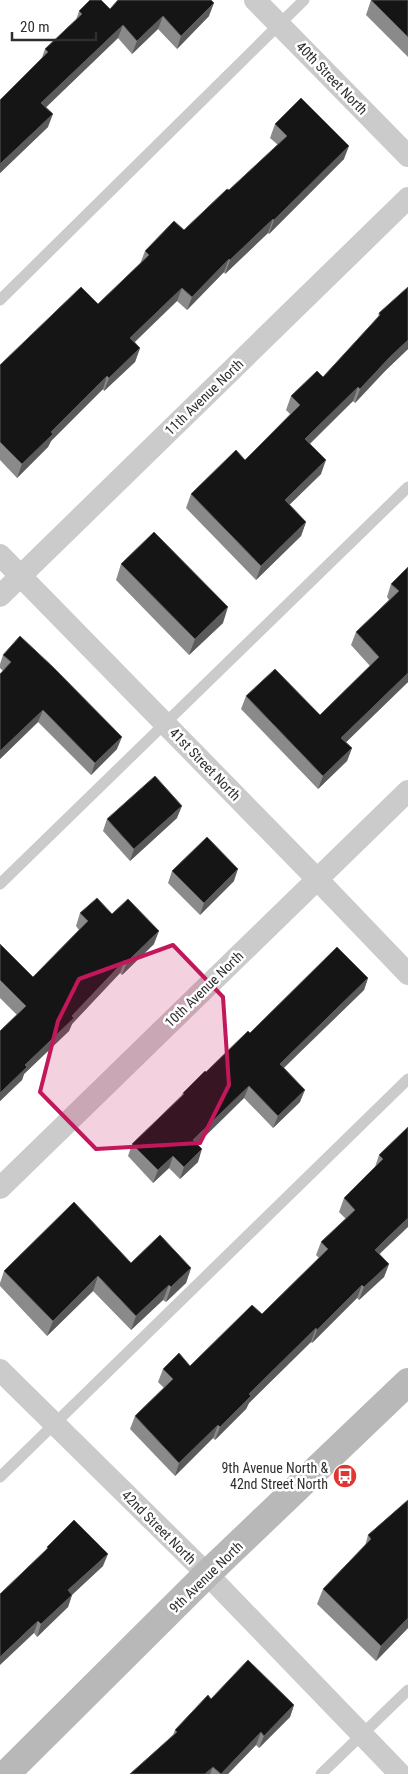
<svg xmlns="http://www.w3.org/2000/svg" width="408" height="1774" viewBox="0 0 408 1774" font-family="'Roboto Condensed',sans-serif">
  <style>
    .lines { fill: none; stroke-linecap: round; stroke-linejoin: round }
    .lane { stroke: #cbcbcb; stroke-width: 11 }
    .street { stroke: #cbcbcb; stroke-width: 22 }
    .secondary { stroke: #b8b8b8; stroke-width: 28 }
    .wall { fill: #8a8a8a }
    .shaded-wall { fill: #5b5b5b }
    .building { fill: #151515; stroke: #5b5b5b }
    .marked { fill: #c2185b; fill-opacity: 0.2; stroke: #c2185b; stroke-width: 4; stroke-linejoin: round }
    .labels { text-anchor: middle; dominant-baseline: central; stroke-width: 5; stroke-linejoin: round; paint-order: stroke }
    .street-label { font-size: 14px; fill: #2e2e2e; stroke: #fff }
    .poi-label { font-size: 14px; fill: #2e2e2e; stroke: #fff; text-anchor: end }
  </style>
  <rect width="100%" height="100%" fill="#fff"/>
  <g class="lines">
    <!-- lane -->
    <g class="lane">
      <polyline points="0,300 304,0"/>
      <polyline points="0,884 408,487"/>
      <polyline points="0,1477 408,1079"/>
      <polyline points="321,1774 408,1690"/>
    </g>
    <!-- street -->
    <g class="street">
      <polyline points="255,0 408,156"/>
      <polyline points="0,555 317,879 408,974"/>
      <polyline points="0,596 408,198"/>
      <polyline points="0,1188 408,791"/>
      <polyline points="0,1370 207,1574 400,1774"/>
    </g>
    <!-- secondary -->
    <polyline class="secondary" points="6,1774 207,1574 408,1382"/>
  </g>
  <!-- wall -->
  <g class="wall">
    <polygon points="371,0 408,0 408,57 366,15"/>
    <polygon points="110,9 209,16 177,49 158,29 132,54 118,38 46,107 48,127 0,173 45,49 76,20 79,11"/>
    <polygon points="275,124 344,159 269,234 268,233 225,274 224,272 187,310 177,301 135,342 140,348 135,362 104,391 103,389 51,441 48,447 17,478 0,460 0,365 98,304 140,264 145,251 184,230 229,190 278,145 270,138"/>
    <polygon points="408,287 408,349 385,371 355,403 353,401 310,444 321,474 289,505 306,522 301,536 256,580 186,508 191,494 245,460 290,414 286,410 291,396 323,377 378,317 379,313"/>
    <polygon points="121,564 223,623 189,655 116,580"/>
    <polygon points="408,567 408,682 346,742 352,748 347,761 318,789 241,709 246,696 320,715 370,666 351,645 356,632 389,600 387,597 391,584"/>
    <polygon points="3,655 117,749 91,775 38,722 0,759 0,674 3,671 0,668 0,664"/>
    <polygon points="177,818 130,861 103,831 107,819"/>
    <polygon points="172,871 234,881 200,915 168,883"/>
    <polygon points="80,913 112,914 154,944 122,975 120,973 72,1024 69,1031 24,1074 22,1080 0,1101 0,1031 17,1015 0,998 0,944 33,977 79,930 76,926"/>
    <polygon points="368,978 364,990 284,1068 300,1102 273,1128 244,1098 197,1144 198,1162 180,1179 169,1168 153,1183 128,1156 132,1144 181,1096 183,1093 250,1033"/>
    <polygon points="408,1127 380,1254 389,1264 384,1277 359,1300 357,1298 312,1343 311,1342 249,1403 246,1409 215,1440 213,1438 175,1476 130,1429 135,1416 164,1388 158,1382 163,1369 190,1366 262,1314 319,1258 316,1255 321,1242 346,1219 339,1212 344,1198 375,1167 379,1155"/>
    <polygon points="131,1263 191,1268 186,1283 166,1302 163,1300 131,1330 93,1291 47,1336 0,1286 0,1283 4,1271"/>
    <polygon points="408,1500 408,1628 376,1661 317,1604 323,1589 365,1546 368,1535"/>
    <polygon points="47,1547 103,1566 72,1595 68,1607 37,1637 34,1633 46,1550"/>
    <polygon points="211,1699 294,1705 290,1717 259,1748 256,1745 228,1774 130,1774 173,1735 175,1730"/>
  </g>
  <!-- shaded-wall -->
  <g class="shaded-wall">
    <polygon points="214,3 209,16 177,49 181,36"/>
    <polygon points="163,16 158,29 132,54 137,41"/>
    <polygon points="123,25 118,38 37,116 41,103"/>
    <polygon points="53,114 48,127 0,173 0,164"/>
    <polygon points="349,146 344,159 269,234 274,220"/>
    <polygon points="273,219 268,233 225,274 230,260"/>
    <polygon points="229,259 224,272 187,310 192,297"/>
    <polygon points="182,288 177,301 125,351 130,338"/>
    <polygon points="408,340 408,349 385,371 355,403 360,389 390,357"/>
    <polygon points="140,348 135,362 104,391 109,378"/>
    <polygon points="107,376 103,389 51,441 48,447 17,478 22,464 51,432"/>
    <polygon points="358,387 353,401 300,453 305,439"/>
    <polygon points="326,460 321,474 280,514 285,500"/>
    <polygon points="306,522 301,536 256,580 261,566"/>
    <polygon points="228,607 223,623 189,655 195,639"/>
    <polygon points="408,673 408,682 337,751 341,738"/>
    <polygon points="43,710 38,722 0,759 0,751"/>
    <polygon points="122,737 117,749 91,775 95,763"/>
    <polygon points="352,748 347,761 318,789 323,776"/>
    <polygon points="182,806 177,818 130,861 134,849"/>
    <polygon points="238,869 234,881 200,915 204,903"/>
    <polygon points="159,931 154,944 122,975 127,962"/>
    <polygon points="125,960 120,973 72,1024 69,1031 24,1074 22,1080 0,1101 0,1093 25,1065"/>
    <polygon points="368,978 364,990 275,1076 280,1064"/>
    <polygon points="249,1086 244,1098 189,1152 193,1140"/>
    <polygon points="305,1090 300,1102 273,1128 278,1116"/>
    <polygon points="202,1149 198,1162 180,1179 184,1167"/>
    <polygon points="173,1156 169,1168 153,1183 158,1170"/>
    <polygon points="408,1218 408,1227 370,1263 375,1250"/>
    <polygon points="389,1264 384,1277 359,1300 364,1287"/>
    <polygon points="191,1268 186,1283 166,1302 171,1287"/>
    <polygon points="98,1276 93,1291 47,1336 53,1321"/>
    <polygon points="169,1285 163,1300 131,1330 136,1316"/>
    <polygon points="362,1285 357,1298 312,1343 317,1330"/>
    <polygon points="316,1328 311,1342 249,1403 246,1409 215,1440 220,1427 249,1394"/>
    <polygon points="218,1425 213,1438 175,1476 179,1463"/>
    <polygon points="108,1554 103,1566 63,1603 68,1590"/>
    <polygon points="72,1595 68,1607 37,1637 41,1624"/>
    <polygon points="408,1618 408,1628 376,1661 381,1646"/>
    <polygon points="38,1621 34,1633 0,1665 0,1657"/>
    <polygon points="294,1705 290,1717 259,1748 264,1736"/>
    <polygon points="261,1732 256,1745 228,1774 221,1774"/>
    <polygon points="213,1767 210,1774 205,1774"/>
  </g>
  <!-- building -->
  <g class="building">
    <polygon points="90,0 101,0 110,9 118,0 211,0 214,3 181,36 163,16 137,41 123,25 41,103 53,114 0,164 0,100 48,52 45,49 82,14 79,11"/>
    <polygon points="371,0 408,0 408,37"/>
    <polygon points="301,98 349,146 274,220 273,219 230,260 229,259 192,297 182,288 130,338 140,348 109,378 107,376 51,432 53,434 22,464 0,442 0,365 81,287 98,304 149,255 145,251 174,221 184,230 227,189 229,190 287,136 275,124"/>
    <polygon points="408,287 408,340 390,357 360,389 358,387 305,439 326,460 285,500 306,522 261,566 191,494 236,450 245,460 300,405 291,396 317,371 323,377 380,315 379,313"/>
    <polygon points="154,532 228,607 195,639 121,564"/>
    <polygon points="408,567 408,673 341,738 352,748 323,776 246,696 275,669 320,715 379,657 356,632 399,591 391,584"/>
    <polygon points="20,636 53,667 122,737 95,763 43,710 0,751 0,674 11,662 3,655"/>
    <polygon points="155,776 182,806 134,849 107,819"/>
    <polygon points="207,837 238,869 204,903 172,871"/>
    <polygon points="97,898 112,914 128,899 159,931 127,962 125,960 72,1016 74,1018 25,1065 27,1067 0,1093 0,1031 26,1006 0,980 0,944 33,977 88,921 80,913"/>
    <polygon points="337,947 368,978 280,1064 305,1090 278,1116 249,1086 193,1140 202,1149 184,1167 173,1156 158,1170 132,1144 184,1094 183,1093 205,1071 206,1072 248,1031 250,1033"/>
    <polygon points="408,1127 408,1218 375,1250 389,1264 364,1287 362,1285 317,1330 316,1328 249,1394 251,1396 220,1427 218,1425 179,1463 135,1416 173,1379 163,1369 179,1353 190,1366 252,1305 262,1314 328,1249 321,1242 355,1210 344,1198 383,1159 379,1155"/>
    <polygon points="74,1202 131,1263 160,1235 191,1268 171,1287 169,1285 136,1316 98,1276 53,1321 4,1271"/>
    <polygon points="408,1500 408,1618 381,1646 323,1589 371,1539 368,1535"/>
    <polygon points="74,1520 108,1554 68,1590 72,1595 41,1624 38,1621 0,1657 0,1594 48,1548 47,1547"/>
    <polygon points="248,1660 294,1705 264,1736 261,1732 221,1774 213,1767 205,1774 130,1774 177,1732 175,1730 208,1695 211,1699"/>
  </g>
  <!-- marked area -->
  <path class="marked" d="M173 945 223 997 229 1085 200 1143 96 1149 40 1092 58 1021 79 979Z"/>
  <!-- icons -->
  <defs>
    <g id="bus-disc" transform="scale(1.25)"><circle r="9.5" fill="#e03735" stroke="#fff"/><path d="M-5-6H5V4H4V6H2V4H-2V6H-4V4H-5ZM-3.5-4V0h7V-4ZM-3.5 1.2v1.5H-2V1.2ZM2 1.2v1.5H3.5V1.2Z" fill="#fff"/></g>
  </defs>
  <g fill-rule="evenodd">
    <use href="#bus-disc" x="345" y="1476"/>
  </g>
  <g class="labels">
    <!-- street labels -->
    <g class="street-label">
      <text transform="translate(332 78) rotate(46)">40th Street North</text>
      <text transform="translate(204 397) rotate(-44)">11th Avenue North</text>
      <text transform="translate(205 764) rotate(46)">41st Street North</text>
      <text transform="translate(204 989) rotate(-44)">10th Avenue North</text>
      <text transform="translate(159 1527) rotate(45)">42nd Street North</text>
      <text transform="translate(206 1577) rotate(-44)">9th Avenue North</text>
    </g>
    <!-- poi labels -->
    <g class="poi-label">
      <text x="328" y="1468">9th Avenue North &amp;<tspan x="328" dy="16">42nd Street North</tspan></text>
    </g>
  </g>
  <!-- scale -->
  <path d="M12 32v8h84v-8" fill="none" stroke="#2e2e2e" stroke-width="2.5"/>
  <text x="20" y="32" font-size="15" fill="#2e2e2e" stroke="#ffffff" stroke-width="4" paint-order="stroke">20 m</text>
</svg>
